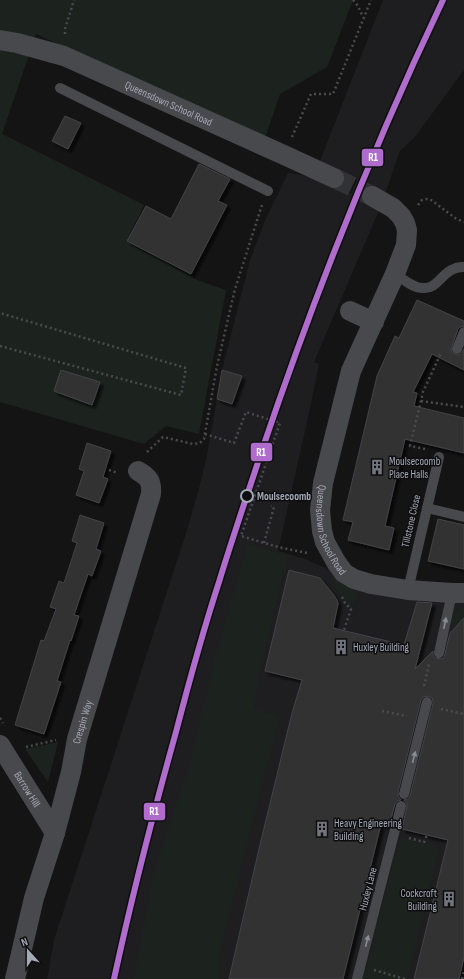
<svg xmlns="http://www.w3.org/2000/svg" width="464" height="979" viewBox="0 0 464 979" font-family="'Sofia Sans Condensed',sans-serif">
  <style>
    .built { fill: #1e1e20 }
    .green { fill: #1c231e }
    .building { fill: #323233; stroke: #424448; filter: url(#shadow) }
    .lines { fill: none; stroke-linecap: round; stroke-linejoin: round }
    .minor-tunnel { stroke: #313234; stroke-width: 20; stroke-dasharray: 20 10; stroke-linecap: butt }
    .path { stroke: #4a4b4f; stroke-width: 2.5; stroke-dasharray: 2 3; stroke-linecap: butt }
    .service { stroke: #48494d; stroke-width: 10 }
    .minor { stroke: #48494d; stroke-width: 20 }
    .rail-1-casing { stroke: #0e0e10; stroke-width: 9 }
    .rail-1 { stroke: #b06ccc; stroke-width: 6 }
    .oneway { fill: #888c96 }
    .stop-dot { fill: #0e0e10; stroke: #a4a9b6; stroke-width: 2 }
    .labels { text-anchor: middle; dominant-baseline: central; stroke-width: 3; stroke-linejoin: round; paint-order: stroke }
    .street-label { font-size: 11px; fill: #a4a9b6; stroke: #0e0e10 }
    .poi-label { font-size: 11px; fill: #a4a9b6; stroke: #0e0e10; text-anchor: start }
    .stop-label { font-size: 11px; font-weight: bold; fill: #a4a9b6; stroke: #0e0e10; text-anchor: start }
    .line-badge { stroke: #0e0e10; stroke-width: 1.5 }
    .badge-label { font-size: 11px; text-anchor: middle; font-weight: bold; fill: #fff }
  </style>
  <defs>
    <filter id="shadow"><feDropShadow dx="3.5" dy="3.5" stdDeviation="1" flood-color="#0009"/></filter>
  </defs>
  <rect width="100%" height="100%" fill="#141414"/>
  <!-- built -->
  <polygon class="built" points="383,0 464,0 464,70 415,137 400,151 380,208 314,362 319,364 308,418 278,551 305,559 378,591 464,594 464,979 47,979 54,940 186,533 198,492 206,460 222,370 250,260 266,218 288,173 313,177 351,194 357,180 320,161"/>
  <!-- green -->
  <g class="green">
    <polygon points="0,0 353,0 327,67 280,94 265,138 36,34 2,134 144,205 126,241 197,280 226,290 199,434 166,426 144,444 0,402"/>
    <polygon points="248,544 287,556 258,678 253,709 279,716 219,955 219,979 134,979 155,870 187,774 215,660"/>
    <path d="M333 577 358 591 351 609C342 601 335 589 333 577Z"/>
    <polygon points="464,605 464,620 457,626 445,623"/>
    <polygon points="58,742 48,782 25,749"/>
    <polygon points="401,837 439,846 407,979 357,979 360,966 367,968 389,879"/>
  </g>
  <!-- building -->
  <g class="building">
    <polygon points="65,116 81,123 68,149 52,141"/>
    <polygon points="199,164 230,179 218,201 227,205 191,274 127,241 146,206 171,219"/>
    <polygon points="417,300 464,321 464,326 460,327 458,329 451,349 452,353 457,355 461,354 464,349 464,370 432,354 413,392 417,393 414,406 464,418 464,453 405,439 385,526 394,528 389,550 348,540 353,522 343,520 377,376 395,336 399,338"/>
    <polygon points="61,370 100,382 92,405 54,391"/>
    <polygon points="222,370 242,376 232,404 217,399"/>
    <polygon points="87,443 111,451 103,477 108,479 99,503 76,495 84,471 79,469"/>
    <polygon points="80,515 104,523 96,549 101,551 92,576 88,574 74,615 79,616 71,641 70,640 57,681 61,682 44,734 15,725 41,640 44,641 56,609 50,607 59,581 64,583 77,543 72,541"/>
    <polygon points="438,519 464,525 464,569 428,561"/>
    <polygon points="289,570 320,578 333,594 337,600 338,604 333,628 404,645 417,602 432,603 415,669 433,651 433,655 435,658 441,659 444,658 445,654 450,633 464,618 464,957 459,979 414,979 448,840 402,829 407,807 407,804 404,800 408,799 410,796 433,704 433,701 432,698 428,696 423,697 421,700 398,792 398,796 401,800 397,801 395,804 389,826 381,824 343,979 229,979 259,849 292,713 302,680 265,671"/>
  </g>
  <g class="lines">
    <!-- minor-tunnel -->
    <polyline class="minor-tunnel" points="334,178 372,196"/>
    <!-- path -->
    <g class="path">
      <polyline points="353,0 358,6 363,17"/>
      <polyline points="65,34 65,29 74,0"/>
      <polyline points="292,137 311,94 333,94 371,0"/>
      <polyline points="418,205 422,200 427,199 431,200 455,218 464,222"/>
      <polyline points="0,346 181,395 186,368 0,313"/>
      <polyline points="421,401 450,405 464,407"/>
      <polyline points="205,434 234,443 246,412 280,423 241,536 278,547 307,553"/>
      <polyline points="425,449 410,446 423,392 441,353"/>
      <polyline points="147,452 163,437 193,444 200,443 204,439 217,366 235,289 262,205"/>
      <polyline points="109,470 118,473"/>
      <polyline points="264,543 274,507 271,506"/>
      <polyline points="342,597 345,603 351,609 344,630"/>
      <polyline points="424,686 429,664"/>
      <polyline points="441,709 464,714"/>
      <polyline points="382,711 407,716"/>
      <polyline points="0,718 3,723"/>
      <polyline points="26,747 56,740"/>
      <polyline points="409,838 424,842 427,835"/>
      <polyline points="374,970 405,979"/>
      <polyline points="462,979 464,971"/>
    </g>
    <!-- service -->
    <g class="service">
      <polyline points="60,88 268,191"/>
      <path d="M395 274C403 279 413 288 423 288 439 290 443 266 464 267"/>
      <polyline points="457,349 464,332"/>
      <polyline points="427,508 464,517"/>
      <polyline points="408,590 439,457"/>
      <polyline points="439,653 452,593"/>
      <polyline points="404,794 427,702"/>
      <polyline points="357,979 401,806"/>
    </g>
    <!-- minor -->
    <g class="minor">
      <path id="s1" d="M0 40 17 43 64 56 284 155 334 178"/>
      <path id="s2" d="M372 196 393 208 401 216 405 223 407 230 406 245 395 274 351 371 323 483 320 510 322 531 325 542 336 562 344 573 354 579 371 584 408 590 452 593H464"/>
      <polyline points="350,311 374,322"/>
      <path id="s3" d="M0 745 55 833"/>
      <path id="s4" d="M15 979 34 898 55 833 71 772 77 739 151 494C152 482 149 477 138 471"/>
    </g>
    <!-- rail-1 casing -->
    <g class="rail-1-casing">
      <path id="rail-1" d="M114 979C132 896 153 814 176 732 189 682 203 631 219 582 232 539 247 496 261 453 313 299 373 147 443 0"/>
    </g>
    <!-- rail-1 -->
    <use href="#rail-1" class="rail-1"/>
  </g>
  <!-- one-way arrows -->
  <defs><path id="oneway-solid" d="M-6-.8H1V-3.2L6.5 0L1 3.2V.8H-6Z"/></defs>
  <g class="oneway">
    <use href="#oneway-solid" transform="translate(445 623) rotate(-78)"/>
    <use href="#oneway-solid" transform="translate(414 757) rotate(-76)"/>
    <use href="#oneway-solid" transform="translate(367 941) rotate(-76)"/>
  </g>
  <!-- icons -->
  <defs>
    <g id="building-bare" transform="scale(1.2)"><path d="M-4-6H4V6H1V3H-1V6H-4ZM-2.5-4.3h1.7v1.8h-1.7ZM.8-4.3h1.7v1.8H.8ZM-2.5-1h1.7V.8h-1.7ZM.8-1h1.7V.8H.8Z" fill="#72757d" stroke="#0e0e10" stroke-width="2.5" paint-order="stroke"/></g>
  </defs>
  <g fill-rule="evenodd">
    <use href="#building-bare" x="377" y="467"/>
    <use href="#building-bare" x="341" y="647"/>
    <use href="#building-bare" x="322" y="829"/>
    <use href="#building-bare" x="449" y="899"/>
  </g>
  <!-- markers -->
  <circle class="stop-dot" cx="247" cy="496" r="6"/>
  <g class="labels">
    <!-- street labels -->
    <g class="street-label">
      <text stroke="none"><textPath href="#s1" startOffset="181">Queensdown School Road</textPath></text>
      <text transform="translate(411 521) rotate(-77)">Tillstone Close</text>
      <text stroke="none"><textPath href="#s2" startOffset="368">Queensdown School Road</textPath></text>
      <text stroke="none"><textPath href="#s4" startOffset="266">Crespin Way</textPath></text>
      <text stroke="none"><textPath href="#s3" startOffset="52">Barrow Hill</textPath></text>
      <text transform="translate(368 889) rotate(-76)">Huxley Lane</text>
    </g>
    <!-- poi labels -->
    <g class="poi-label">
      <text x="389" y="461">Moulsecoomb<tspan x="389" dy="13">Place Halls</tspan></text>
      <text x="353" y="647">Huxley Building</text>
      <text x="334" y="823">Heavy Engineering<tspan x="334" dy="13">Building</tspan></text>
      <text x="437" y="893" text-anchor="end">Cockcroft<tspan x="437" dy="13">Building</tspan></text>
    </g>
    <!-- stop labels -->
    <g class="stop-label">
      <text x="257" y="496">Moulsecoomb</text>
    </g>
  </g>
  <g class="line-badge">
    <rect x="361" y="148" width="23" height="19" rx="4" fill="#b06ccc"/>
    <rect x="250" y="442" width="23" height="20" rx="4" fill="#b06ccc"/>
    <rect x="143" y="802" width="23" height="19" rx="4" fill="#b06ccc"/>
  </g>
  <g class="badge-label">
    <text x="373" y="161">R1</text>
    <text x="261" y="456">R1</text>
    <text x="154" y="815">R1</text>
  </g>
  <!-- north arrow -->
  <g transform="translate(28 951) rotate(339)" stroke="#0e0e10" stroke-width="3" paint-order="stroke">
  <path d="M0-3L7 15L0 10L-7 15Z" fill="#a4a9b6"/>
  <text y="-6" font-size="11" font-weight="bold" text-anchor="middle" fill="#a4a9b6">N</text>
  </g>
</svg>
